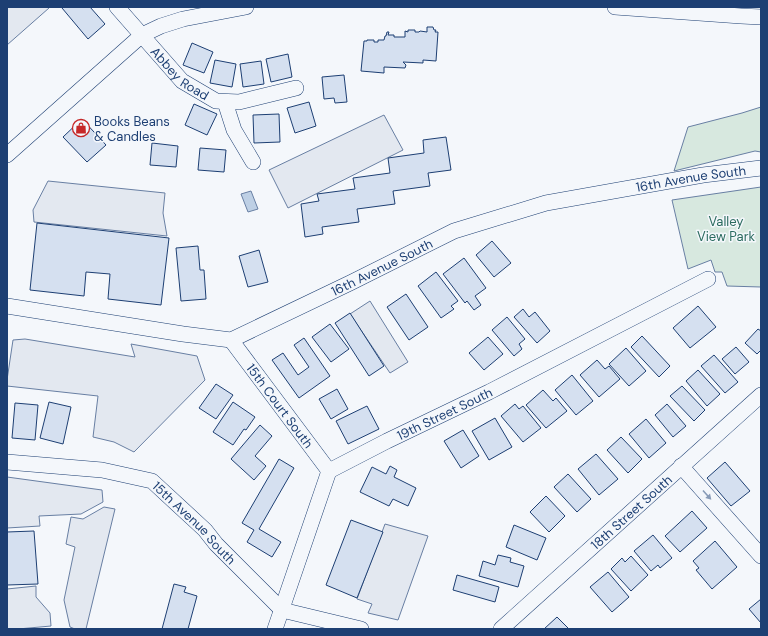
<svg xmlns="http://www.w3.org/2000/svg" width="768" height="636" viewBox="0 0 768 636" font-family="'DM Sans',sans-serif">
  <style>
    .green { fill: #d7e8df; stroke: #687fa3 }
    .parking { fill: #e3e8f0; stroke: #687fa3 }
    .water { fill: #bed0e5; stroke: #687fa3 }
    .building { fill: #d5e0f0; stroke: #1d3f73 }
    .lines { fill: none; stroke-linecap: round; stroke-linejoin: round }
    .minor-casing { stroke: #1d3f73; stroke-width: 16 }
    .minor { stroke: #f4f7fb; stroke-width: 15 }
    .oneway { fill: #889bb7 }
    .labels { text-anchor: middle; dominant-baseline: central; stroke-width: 3; stroke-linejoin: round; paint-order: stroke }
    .street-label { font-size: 13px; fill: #1d3f73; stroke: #f4f7fb }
    .poi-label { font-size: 13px; fill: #1d3f73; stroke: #f4f7fb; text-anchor: start }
    .park-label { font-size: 13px; fill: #2c6c60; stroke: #f4f7fb }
  </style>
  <rect width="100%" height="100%" fill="#f4f7fb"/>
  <!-- green -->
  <g class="green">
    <polygon points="761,107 761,152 755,151 674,171 688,127 742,113"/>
    <polygon points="761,187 761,287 727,286 722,272 715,272 711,260 688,269 672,200"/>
  </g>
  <!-- parking -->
  <g class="parking">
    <polygon points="7,7 48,7 49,8 7,45"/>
    <polygon points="384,115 403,150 288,208 269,170"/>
    <polygon points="48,181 165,193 163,213 167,236 34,222 33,210"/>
    <polygon points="370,301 408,362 390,373 350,314"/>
    <polygon points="25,339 135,357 131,344 197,356 205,380 134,452 114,442 93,437 98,396 7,386 7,380 13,340"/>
    <polygon points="7,477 102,490 103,502 81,514 39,516 40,526 7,528"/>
    <polygon points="104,507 115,509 86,629 75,629 70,627 64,600 75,547 66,544 71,517 83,519"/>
    <polygon points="385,524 428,536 398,620 368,613 372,604 357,599"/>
    <polygon points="36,586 36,597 50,613 51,626 18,629 7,629 7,589"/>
  </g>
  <!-- water -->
  <polygon class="water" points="251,191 258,209 248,212 241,194"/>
  <!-- building -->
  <g class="building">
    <polygon points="63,7 90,7 105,24 88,39 62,8"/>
    <polygon points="427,27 433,27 434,30 436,30 435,32 438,32 436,61 423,60 423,63 403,62 406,65 405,68 384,67 384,73 361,71 364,41 367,41 367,40 374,40 374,42 378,42 378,40 384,40 385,36 386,36 387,32 389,32 388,35 394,35 394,37 405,37 405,31 408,32 408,30 415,30 415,32 419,32 420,31 427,32"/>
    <polygon points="192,43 213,52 204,73 183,65"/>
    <polygon points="288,54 292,77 271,82 266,59"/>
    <polygon points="215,60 236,64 232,87 210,83"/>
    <polygon points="261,61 264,84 243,87 240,64"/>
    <polygon points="344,75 347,102 335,103 334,98 324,99 322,77"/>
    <polygon points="309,102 316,126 295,133 287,108"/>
    <polygon points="194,104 217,114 207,135 185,125"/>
    <polygon points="279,114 280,142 254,143 253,115"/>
    <polygon points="82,119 106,145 87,162 63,137"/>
    <polygon points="446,137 451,170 428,173 430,186 393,191 395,204 357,209 359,222 322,227 323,234 305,237 301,204 319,201 317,194 355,189 353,178 390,173 388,158 424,153 423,140"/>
    <polygon points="152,143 178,146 176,167 150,165"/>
    <polygon points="200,148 226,150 224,172 198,170"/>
    <polygon points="37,223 169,238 161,305 108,299 110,274 86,272 84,296 30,290"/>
    <polygon points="492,241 511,263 494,277 476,255"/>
    <polygon points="198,246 200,270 204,270 206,299 181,301 176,248"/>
    <polygon points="259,250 268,282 248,287 239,256"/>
    <polygon points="464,258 486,288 475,296 481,305 474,310 467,301 465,303 443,274"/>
    <polygon points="436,272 458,301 451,306 454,309 441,318 418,286"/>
    <polygon points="406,294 428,327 409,340 387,307"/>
    <polygon points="698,306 716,327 690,348 673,328"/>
    <polygon points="523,309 529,317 535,312 550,331 537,343 514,317"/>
    <polygon points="350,313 384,366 369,376 335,323"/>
    <polygon points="507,317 525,339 519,344 522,349 514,356 492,330"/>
    <polygon points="330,324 349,349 331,362 312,337"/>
    <polygon points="758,329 761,331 761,350 757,354 745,343"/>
    <polygon points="642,336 670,366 659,377 631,347"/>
    <polygon points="488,337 503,354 484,370 469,353"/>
    <polygon points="304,338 330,376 299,398 272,360 283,353 298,375 309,367 294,345"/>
    <polygon points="736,347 749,362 735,374 722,359"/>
    <polygon points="626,348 646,371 629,386 609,364"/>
    <polygon points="714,355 738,382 725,393 701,366"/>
    <polygon points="597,360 605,369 609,366 620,379 599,397 580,375"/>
    <polygon points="698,370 720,394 707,406 686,381"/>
    <polygon points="572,375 593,401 576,415 555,390"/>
    <polygon points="216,384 233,395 216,419 199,408"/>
    <polygon points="682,386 705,410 694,421 670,396"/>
    <polygon points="337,389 348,409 331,419 319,399"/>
    <polygon points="543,390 553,401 556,398 567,411 546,428 526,405"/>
    <polygon points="49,402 71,407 63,444 40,438"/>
    <polygon points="233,402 255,417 246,430 244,429 233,445 213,432"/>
    <polygon points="15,403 38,405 35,440 12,438"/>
    <polygon points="515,404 519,409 523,406 541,428 523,442 501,416"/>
    <polygon points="667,404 686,426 673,437 655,415"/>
    <polygon points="367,406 379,429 348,444 336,421"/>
    <polygon points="495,418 512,447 489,460 472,431"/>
    <polygon points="646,419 666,443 649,458 629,434"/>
    <polygon points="260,425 272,436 255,456 266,466 254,480 231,459"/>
    <polygon points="463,430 479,456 461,468 444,441"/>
    <polygon points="621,437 642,459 628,473 607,450"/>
    <polygon points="596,454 618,479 599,495 578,469"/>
    <polygon points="279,459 294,468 259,529 281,542 272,557 247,542 254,530 242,523"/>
    <polygon points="725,462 750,491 731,506 707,478"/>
    <polygon points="390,466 397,470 394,477 416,488 408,506 393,499 389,506 360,492 372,467 386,474"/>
    <polygon points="568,474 591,499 577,512 554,487"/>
    <polygon points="546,496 565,516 549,532 530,512"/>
    <polygon points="692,511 707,528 680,552 665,536"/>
    <polygon points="351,520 383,532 357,598 326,585"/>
    <polygon points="514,525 546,538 537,560 506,547"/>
    <polygon points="34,531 38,584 7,585 7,532"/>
    <polygon points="653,535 672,558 660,568 658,565 651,571 634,551"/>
    <polygon points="715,541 737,567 712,589 696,570 699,568 693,561"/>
    <polygon points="498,555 511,558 510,562 524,566 518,587 479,576 483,561 495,565"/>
    <polygon points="631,556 648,575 631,591 611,569 622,558 625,562"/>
    <polygon points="608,572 629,597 612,612 590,587"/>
    <polygon points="457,575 499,587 495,602 453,590"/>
    <polygon points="174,584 186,587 184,592 197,596 188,629 162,629"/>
    <polygon points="761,599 761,623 749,609"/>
    <polygon points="557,617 569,629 544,629"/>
  </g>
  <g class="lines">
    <!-- minor casing -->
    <g class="minor-casing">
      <g id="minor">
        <path id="s1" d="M117 7 182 81 216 101 239 102 296 88"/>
        <polyline points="615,7 741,16 761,17"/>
        <polyline points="225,102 234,130 253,162"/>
        <polyline points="7,155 142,35 161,26 183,19 246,7"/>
        <path id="s2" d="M7 306 183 334 231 340 350 283 454 231 546 203 703 175 761 168"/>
        <path id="s3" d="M231 340 329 471"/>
        <path id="s4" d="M7 462 102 470 152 481 205 530 216 544 282 610 361 629"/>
        <polyline points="681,466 761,556"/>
        <path id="s5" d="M275 629 329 471 387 441 489 392 708 279"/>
        <path id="s6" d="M501 629 761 395"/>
      </g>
    </g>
    <!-- minor -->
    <use href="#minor" class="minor"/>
  </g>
  <!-- one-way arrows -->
  <defs><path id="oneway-solid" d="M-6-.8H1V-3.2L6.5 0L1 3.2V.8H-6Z"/></defs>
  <use class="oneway" href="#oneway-solid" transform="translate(707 495) rotate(48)"/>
  <!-- icons -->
  <defs>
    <g id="shop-ring" transform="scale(0.9)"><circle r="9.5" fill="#f4f7fb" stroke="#c62828" stroke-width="1.5"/><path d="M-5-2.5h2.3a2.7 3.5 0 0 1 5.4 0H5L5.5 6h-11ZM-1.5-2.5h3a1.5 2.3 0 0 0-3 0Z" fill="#c62828"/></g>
  </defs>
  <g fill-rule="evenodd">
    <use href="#shop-ring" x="81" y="128"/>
  </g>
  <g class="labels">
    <!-- street labels -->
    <g class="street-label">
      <text stroke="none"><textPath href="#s1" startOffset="92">Abbey Road</textPath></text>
      <text stroke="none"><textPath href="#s2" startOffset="718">16th Avenue South</textPath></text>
      <text stroke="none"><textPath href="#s2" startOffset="394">16th Avenue South</textPath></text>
      <text stroke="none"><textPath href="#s3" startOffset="82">15th Court South</textPath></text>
      <text stroke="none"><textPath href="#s5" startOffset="296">19th Street South</textPath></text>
      <text stroke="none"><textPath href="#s6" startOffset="175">18th Street South</textPath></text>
      <text stroke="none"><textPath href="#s4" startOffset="206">15th Avenue South</textPath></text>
    </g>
    <!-- poi labels -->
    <g class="poi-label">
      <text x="94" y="121">Books Beans<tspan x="94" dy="15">&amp; Candles</tspan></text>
    </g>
    <!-- park labels -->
    <g class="park-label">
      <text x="726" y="221">Valley<tspan x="726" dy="15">View Park</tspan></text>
    </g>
  </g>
  <!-- border -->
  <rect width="768" height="636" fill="none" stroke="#1d3f73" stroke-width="16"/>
</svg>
